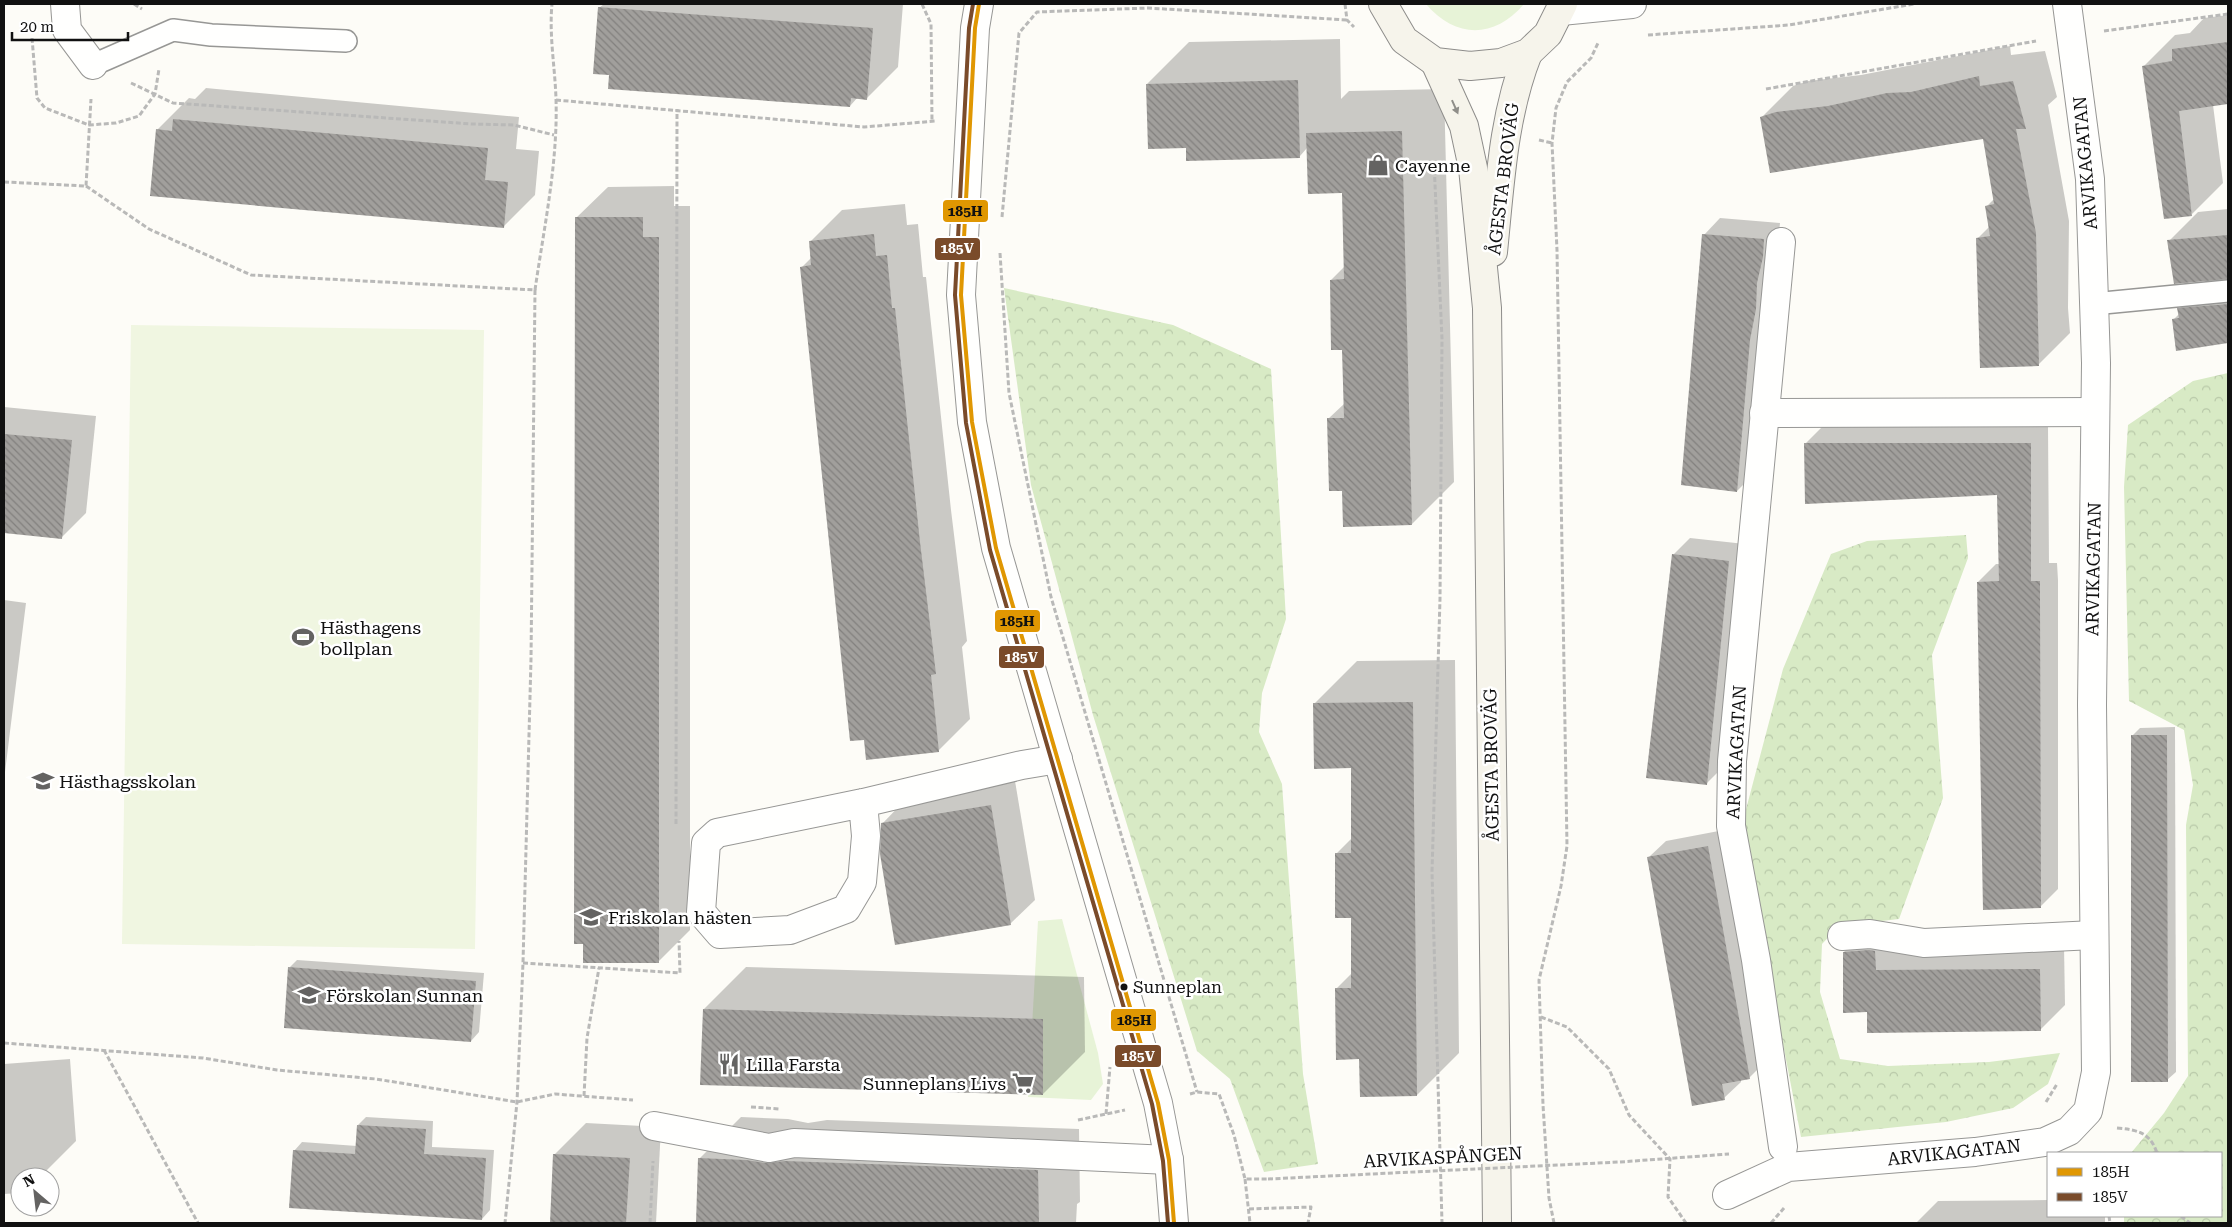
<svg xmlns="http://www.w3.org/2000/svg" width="2232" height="1227" viewBox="0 0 2232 1227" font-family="'Roboto Serif',serif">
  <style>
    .green { fill: #e7f3d7 }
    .forest { fill: url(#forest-crowns) }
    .pitch { fill: #f0f6e1 }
    .shadow { fill: #0003 }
    .building { fill: url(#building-back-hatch) }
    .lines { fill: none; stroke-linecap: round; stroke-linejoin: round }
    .service-casing { stroke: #979795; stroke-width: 24 }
    .pedestrian-casing { stroke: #979795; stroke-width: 30 }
    .minor-casing { stroke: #979795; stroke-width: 30 }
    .secondary-casing { stroke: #8e8d8b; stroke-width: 30 }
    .path { stroke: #b9b9b8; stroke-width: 3; stroke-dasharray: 5 2.5; stroke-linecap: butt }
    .service { stroke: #fffffe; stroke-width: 21 }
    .pedestrian { stroke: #fffffe; stroke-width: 28 }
    .minor { stroke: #fffffe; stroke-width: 28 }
    .secondary { stroke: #f6f4eb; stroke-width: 28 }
    .path-bridge { stroke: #b9b9b8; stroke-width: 3; stroke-dasharray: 5 2.5; stroke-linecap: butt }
    .bus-1-casing { stroke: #fff; stroke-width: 8 }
    .bus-2-casing { stroke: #fff; stroke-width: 8 }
    .bus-1 { stroke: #e09702; stroke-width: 4 }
    .bus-2 { stroke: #7a4b2a; stroke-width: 4 }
    .oneway { fill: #8f8e89 }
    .bus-dot { fill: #111; stroke: #fff; stroke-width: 2 }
    .labels { text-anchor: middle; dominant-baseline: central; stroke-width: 5; stroke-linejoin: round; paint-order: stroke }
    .bus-label { font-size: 17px; fill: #111; stroke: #fff; text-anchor: start }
    .street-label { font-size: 18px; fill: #111; stroke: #fff }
    .poi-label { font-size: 18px; fill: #111; stroke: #fff; text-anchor: start }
    .line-badge { stroke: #fff; stroke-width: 2 }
    .badge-label { font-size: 14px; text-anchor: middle; font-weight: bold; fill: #fff }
    .pale-badge-label { font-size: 14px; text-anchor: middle; font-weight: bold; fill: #111 }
  </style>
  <defs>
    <pattern id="forest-crowns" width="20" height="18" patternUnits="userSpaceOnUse" patternTransform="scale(1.25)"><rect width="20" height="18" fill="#d8eac5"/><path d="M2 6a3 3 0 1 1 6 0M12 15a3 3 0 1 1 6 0" fill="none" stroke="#b8c8a8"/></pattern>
    <pattern id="building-back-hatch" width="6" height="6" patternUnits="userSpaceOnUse" patternTransform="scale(1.25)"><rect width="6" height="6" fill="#a19f9c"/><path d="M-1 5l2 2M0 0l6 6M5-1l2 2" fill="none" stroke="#82807e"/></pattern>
  </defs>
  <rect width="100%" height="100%" fill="#fdfcf7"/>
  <!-- green -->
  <g class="green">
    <path d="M1426 4H1524C1494 39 1456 39 1426 4Z"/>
    <polygon points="1062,919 1098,1053 1103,1084 1091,1100 1028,1097 1038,921"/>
  </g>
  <!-- forest -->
  <g class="forest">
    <polygon points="1004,288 1173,325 1271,369 1286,619 1262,693 1259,732 1282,784 1303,1074 1318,1164 1264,1172 1230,1079 1197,1051 1093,715 1031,485"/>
    <polygon points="2228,373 2228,1223 2124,1223 2124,1216 2221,1216 2221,1153 2131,1153 2164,1113 2188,1076 2186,825 2193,785 2184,730 2129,701 2124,487 2128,425 2193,381"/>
    <polygon points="1966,535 1968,558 1932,655 1943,798 1899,919 1839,926 1822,944 1820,992 1840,1059 1888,1066 1989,1062 2060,1053 2048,1084 2013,1108 1946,1122 1801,1137 1758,915 1744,817 1783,669 1831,554 1867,541"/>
  </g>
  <!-- pitch -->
  <polygon class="pitch" points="131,325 484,330 475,949 122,944"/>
  <!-- shadow -->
  <g class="shadow">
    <polygon points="604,4 903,4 898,67 867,98 858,97 850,106 610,74 599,8"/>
    <polygon points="2228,15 2228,103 2213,105 2223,183 2192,214 2144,66 2175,35 2190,33 2204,18"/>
    <polygon points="1340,39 1341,99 1349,91 1444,89 1454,482 1412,524 1343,489 1328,419 1345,403 1343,349 1331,280 1345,266 1344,191 1307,148 1300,156 1188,147 1147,84 1189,42"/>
    <polygon points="2010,46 2011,55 2045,51 2057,97 2048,105 2069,221 2068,308 2070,333 2038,365 1977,239 1990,226 1987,206 1994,199 1984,138 1762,117 1793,86 1808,81 1861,75"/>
    <polygon points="206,88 519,117 516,149 539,151 535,195 503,227 157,130 189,98 195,99"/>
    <polygon points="674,186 674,206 690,206 690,930 658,962 585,943 576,218 608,187"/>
    <polygon points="905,204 907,225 918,224 923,277 926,277 951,510 967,641 962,647 970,719 938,751 802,267 812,257 810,242 842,210"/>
    <polygon points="2228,209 2228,342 2177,349 2173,320 2179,314 2179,309 2208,279 2169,241 2198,212"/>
    <polygon points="1720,218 1780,223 1754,474 1737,491 1704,235"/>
    <polygon points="4,407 96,416 86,513 61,538 4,532"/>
    <polygon points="2048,425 2049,563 2057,563 2058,580 2058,889 2040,907 1978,582 1996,564 1999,564 1998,494 1805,444 1823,426"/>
    <polygon points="1690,538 1745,544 1723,767 1707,783 1673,555"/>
    <polygon points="4,600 26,603 4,780"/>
    <polygon points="1455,660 1459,1053 1417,1095 1360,1058 1336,989 1352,973 1352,917 1336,854 1352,838 1352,767 1314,704 1357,661"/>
    <polygon points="2175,727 2176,1072 2167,1080 2132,736 2140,728"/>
    <polygon points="1015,781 1035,900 1010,924 882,824 906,799"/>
    <polygon points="1724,830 1766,1061 1749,1078 1741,1079 1741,1082 1724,1098 1649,857 1666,841"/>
    <polygon points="1868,927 2064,945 2065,1005 2040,1030 1868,1011 1844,952"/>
    <polygon points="297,960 484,973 479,1032 471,1041 289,968"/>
    <polygon points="746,967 1084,977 1085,1052 1043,1094 704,1009"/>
    <polygon points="70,1059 76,1141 40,1177 20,1177 20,1193 4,1194 4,1064"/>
    <polygon points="366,1117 433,1121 432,1147 494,1150 490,1210 482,1219 294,1151 302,1142 357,1146 358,1125"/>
    <polygon points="741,1117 788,1119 808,1123 827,1120 1079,1129 1080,1202 1077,1204 1076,1223 698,1223 699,1159"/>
    <polygon points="586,1123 661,1127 656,1223 551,1223 554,1155"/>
    <polygon points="2048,1200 2048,1216 2105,1216 2105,1223 1916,1223 1938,1201"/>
  </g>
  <!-- building -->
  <g class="building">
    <polygon points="598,7 873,28 867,100 851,98 850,107 608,89 609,75 593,74"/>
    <polygon points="2228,42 2228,104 2179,111 2192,216 2164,219 2142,66 2172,61 2172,49"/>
    <polygon points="1979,76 1980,86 2013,81 2026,129 2016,129 2036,233 2039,366 1980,368 1976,238 1990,236 1985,206 1994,204 1983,139 1770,173 1760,117 1776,112 1828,106 1887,93 1911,92"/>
    <polygon points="1298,80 1300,158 1186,161 1186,148 1148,149 1146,84"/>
    <polygon points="173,119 488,148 485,180 508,182 504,228 150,196 156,129 172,131"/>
    <polygon points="1402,131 1412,525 1343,527 1342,491 1329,491 1327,418 1344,418 1342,350 1331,350 1330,280 1344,279 1342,193 1308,194 1306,133"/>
    <polygon points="575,217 643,217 643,237 659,237 659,963 583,963 583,944 574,944"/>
    <polygon points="874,234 876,256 887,255 892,308 895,308 920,542 936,674 931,675 939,752 866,760 864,740 850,741 800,267 811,265 809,241"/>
    <polygon points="1702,234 1764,239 1763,257 1757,283 1756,309 1750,340 1737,492 1681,485"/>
    <polygon points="2228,235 2228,279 2174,284 2167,240"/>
    <polygon points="2228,304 2228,343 2176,351 2172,319 2179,318 2177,308"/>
    <polygon points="4,434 72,440 62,539 4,533"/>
    <polygon points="1804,443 2031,443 2031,581 2040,581 2040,599 2041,908 1983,910 1977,582 1999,581 1997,495 1805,504"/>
    <polygon points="1672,554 1729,561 1707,785 1646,778"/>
    <polygon points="1413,702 1417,1096 1360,1097 1359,1059 1336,1060 1335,988 1351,988 1351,918 1335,918 1335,853 1351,853 1351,768 1314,769 1313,703"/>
    <polygon points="2131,735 2167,735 2168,1082 2131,1082"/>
    <polygon points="991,805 1011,925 895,945 880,854 881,823"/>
    <polygon points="1708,846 1750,1079 1722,1084 1725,1100 1692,1106 1647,857"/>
    <polygon points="1869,950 1875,951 1876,970 2040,969 2041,1031 1867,1033 1867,1012 1843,1013 1843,952"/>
    <polygon points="288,967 476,981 471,1042 284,1028"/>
    <polygon points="703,1009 1043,1019 1043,1095 700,1085"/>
    <polygon points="357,1125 426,1129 424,1154 486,1158 482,1220 289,1208 293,1150 355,1154"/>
    <polygon points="553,1154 630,1158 626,1223 550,1223"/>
    <polygon points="698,1158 746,1160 766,1163 785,1161 1038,1170 1039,1223 696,1223"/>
  </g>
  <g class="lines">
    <!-- service casing -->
    <g class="service-casing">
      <g id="service">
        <polyline points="93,65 173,30 211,35 346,41"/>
        <polyline points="2093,304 2228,291"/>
      </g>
    </g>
    <!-- pedestrian casing -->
    <g class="pedestrian-casing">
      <g id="pedestrian">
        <polyline points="1781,242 1732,761 1731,826 1756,960 1783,1147"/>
        <polyline points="1764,413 2095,412"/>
        <polyline points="1842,936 1870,934 1924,943 2094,935"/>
      </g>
    </g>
    <!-- minor casing -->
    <g class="minor-casing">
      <g id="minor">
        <polyline points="65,4 67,30 93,65"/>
        <polyline points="979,4 975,28 961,295 972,422 996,548 1158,1103 1169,1160 1174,1223"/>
        <polyline points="1561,11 1632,4"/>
        <polyline points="863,803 866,836 862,882 846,909 790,930 720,934 701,912 706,843 717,833 863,803 1022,765 1058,759"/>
        <polyline points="654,1126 769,1148 794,1143 1169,1160"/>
        <polyline points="1727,1195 1788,1167 1975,1152 2045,1142 2069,1131 2088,1111 2096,1072 2092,705 2096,363 2090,179 2067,4"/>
      </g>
    </g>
    <!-- secondary casing -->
    <g class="secondary-casing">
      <g id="secondary">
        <polyline points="1383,4 1404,40 1435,62 1470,66 1501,63 1528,53 1548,34 1563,4"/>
        <polyline points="1435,62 1464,126 1473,168 1487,308 1497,1223"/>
        <path d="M1493 252C1500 184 1503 116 1528 53"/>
      </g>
    </g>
    <!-- path -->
    <g class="path">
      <polyline points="134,4 142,9"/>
      <polyline points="922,4 931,24 932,122"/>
      <polyline points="1345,4 1347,20 1354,27"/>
      <polyline points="2104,31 2228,14"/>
      <polyline points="1648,35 1789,25 1914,4"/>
      <polyline points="32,38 37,98 45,108 89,125 116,123 139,116 155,94 159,69"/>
      <polyline points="131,83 173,103 472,124 514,125 554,135"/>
      <polyline points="1766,89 2036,41"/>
      <polyline points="556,100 864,127 936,121"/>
      <polyline points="1539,140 1552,143"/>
      <polyline points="1434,162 1442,339 1440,599 1432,872 1442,1223"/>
      <polyline points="4,182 86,186 91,99"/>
      <polyline points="86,186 149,229 251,275 535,290 531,659 523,963 517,1102 505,1223"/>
      <polyline points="1002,217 1019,33 1037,12 1148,8 1347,20"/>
      <polyline points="1000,253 1009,393 1051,597 1197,1092"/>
      <path d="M535 290C544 227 558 163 556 99 555 67 549 36 552 4"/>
      <polyline points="676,824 677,109"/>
      <polyline points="523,963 680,973 679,941"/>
      <polyline points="1541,1017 1567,1027 1609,1069 1629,1115 1670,1159 1668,1197 1686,1223"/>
      <polyline points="4,1043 203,1058 277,1070 376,1079 517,1102 555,1094 633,1100"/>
      <polyline points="104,1050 198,1223"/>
      <polyline points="1190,1094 1197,1092 1219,1094 1234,1135 1245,1179 1268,1179"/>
      <polyline points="584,1096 587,1038 599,968"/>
      <polyline points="2046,1102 2057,1084"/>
      <polyline points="751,1107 780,1109"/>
      <polyline points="1106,1114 1110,1067"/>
      <polyline points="1078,1120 1125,1110"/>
      <path d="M2117 1128C2137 1130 2150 1132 2157 1153"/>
      <polyline points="1620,1162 1729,1154"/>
      <polyline points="1245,1179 1250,1223"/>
      <polyline points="1249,1209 1311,1207 1308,1223"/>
      <polyline points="2109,1216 2110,1223"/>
      <polyline points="2181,1216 2190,1223"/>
      <polyline points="650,1223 653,1161"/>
      <polyline points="1554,1223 1549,1198 1543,1105 1539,980 1561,886 1567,846 1557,250 1552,143 1556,108 1567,82 1591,58 1598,43"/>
      <polyline points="1771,1223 1784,1208"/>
    </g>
    <!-- service -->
    <use href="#service" class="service"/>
    <!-- pedestrian -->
    <use href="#pedestrian" class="pedestrian"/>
    <!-- minor -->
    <use href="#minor" class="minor"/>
    <!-- secondary -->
    <use href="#secondary" class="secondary"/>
    <!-- path-bridge -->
    <polyline class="path-bridge" points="1268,1179 1620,1162"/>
    <!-- bus-1 casing -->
    <g class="bus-1-casing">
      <polyline id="bus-1" points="979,4 975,28 961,295 972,422 996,548 1158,1103 1169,1160 1174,1223"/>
    </g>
    <!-- bus-2 casing -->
    <g class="bus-2-casing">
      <polyline id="bus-2" points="973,4 969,28 955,295 966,423 990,550 1152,1104 1163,1161 1168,1223"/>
    </g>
    <!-- bus-1 -->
    <use href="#bus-1" class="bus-1"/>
    <!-- bus-2 -->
    <use href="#bus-2" class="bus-2"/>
  </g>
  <!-- one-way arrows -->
  <defs><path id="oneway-solid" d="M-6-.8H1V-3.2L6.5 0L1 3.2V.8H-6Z" transform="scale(1.25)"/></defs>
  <use class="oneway" href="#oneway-solid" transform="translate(1455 107) rotate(66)"/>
  <!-- icons -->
  <defs>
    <g id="shop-bare" transform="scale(1.725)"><path d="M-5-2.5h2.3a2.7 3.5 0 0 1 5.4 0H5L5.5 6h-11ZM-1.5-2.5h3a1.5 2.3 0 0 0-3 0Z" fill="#646362" stroke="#fff" stroke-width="2.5" paint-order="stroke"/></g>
    <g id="stadium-bare" transform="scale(1.725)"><path d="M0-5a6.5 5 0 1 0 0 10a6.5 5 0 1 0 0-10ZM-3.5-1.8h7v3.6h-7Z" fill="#646362" stroke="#fff" stroke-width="2.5" paint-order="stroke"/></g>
    <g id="school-bare" transform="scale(1.725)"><path d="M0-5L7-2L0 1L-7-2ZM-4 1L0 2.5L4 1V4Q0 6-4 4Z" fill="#646362" stroke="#fff" stroke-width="2.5" paint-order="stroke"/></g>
    <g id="restaurant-bare" transform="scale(1.725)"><path d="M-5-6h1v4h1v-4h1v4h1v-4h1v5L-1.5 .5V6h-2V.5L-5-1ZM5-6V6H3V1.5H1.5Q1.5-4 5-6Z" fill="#646362" stroke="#fff" stroke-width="2.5" paint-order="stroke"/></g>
    <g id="supermarket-bare" transform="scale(1.725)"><path d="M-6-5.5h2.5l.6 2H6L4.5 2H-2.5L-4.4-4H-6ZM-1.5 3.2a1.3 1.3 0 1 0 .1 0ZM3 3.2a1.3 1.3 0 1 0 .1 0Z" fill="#646362" stroke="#fff" stroke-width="2.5" paint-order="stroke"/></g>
  </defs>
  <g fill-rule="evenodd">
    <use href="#shop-bare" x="1378" y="165"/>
    <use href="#stadium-bare" x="303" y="637"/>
    <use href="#school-bare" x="43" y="781"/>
    <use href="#school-bare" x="591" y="917"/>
    <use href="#school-bare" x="309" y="995"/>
    <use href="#restaurant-bare" x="729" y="1064"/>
    <use href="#supermarket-bare" x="1023" y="1083"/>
  </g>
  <!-- markers -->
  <circle class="bus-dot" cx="1124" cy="987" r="4.5"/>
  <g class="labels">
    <!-- bus labels -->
    <g class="bus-label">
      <text x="1133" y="987">Sunneplan</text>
    </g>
    <!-- street labels -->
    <g class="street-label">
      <text transform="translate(2085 163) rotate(-95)">ARVIKAGATAN</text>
      <text transform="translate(1503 179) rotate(-83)">ÅGESTA BROVÄG</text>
      <text transform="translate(2093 569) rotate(-89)">ARVIKAGATAN</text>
      <text transform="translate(1736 752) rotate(-87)">ARVIKAGATAN</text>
      <text transform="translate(1491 765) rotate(-91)">ÅGESTA BROVÄG</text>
      <text transform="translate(1954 1152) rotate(-6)">ARVIKAGATAN</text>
      <text transform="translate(1443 1157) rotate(-3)">ARVIKASPÅNGEN</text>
    </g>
    <!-- poi labels -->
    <g class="poi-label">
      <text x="1395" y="165">Cayenne</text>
      <text x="320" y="627">Hästhagens<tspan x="320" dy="21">bollplan</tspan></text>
      <text x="59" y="781">Hästhagsskolan</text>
      <text x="608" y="917">Friskolan hästen</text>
      <text x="326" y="995">Förskolan Sunnan</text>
      <text x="746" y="1064">Lilla Farsta</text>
      <text x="1006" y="1083" text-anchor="end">Sunneplans Livs</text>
    </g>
  </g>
  <g class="line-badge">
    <rect x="942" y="199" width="47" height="24" rx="5" fill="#e09702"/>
    <rect x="934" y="237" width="47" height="24" rx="5" fill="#7a4b2a"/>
    <rect x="994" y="609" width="47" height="24" rx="5" fill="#e09702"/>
    <rect x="998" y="645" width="47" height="24" rx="5" fill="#7a4b2a"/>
    <rect x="1110" y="1008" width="47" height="24" rx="5" fill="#e09702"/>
    <rect x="1114" y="1044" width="48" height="24" rx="5" fill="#7a4b2a"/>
  </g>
  <g class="badge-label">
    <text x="957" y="253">185V</text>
    <text x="1021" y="662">185V</text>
    <text x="1138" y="1061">185V</text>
  </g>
  <g class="pale-badge-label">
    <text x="965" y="216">185H</text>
    <text x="1017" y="626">185H</text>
    <text x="1134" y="1025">185H</text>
  </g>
  <!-- border -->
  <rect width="2232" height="1227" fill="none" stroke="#111111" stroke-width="10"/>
  <!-- legend -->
  <rect x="2047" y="1152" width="175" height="65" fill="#ffffff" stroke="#a0a0a0"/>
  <rect x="2057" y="1168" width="25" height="8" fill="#e09702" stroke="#a0a0a0"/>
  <text x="2092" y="1177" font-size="15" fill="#111111">185H</text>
  <rect x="2057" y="1193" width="25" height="8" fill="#7a4b2a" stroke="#a0a0a0"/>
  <text x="2092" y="1202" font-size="15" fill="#111111">185V</text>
  <!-- north arrow -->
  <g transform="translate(35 1192) rotate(332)"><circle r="24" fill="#ffffff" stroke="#a0a0a0"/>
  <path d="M0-4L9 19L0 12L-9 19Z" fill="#646362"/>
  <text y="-8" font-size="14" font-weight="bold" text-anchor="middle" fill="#111111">N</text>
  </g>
  <!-- scale -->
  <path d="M12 32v8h116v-8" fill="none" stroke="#111111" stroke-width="2.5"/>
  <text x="20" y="32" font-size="15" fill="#111111" stroke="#ffffff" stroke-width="4" paint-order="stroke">20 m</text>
</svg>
